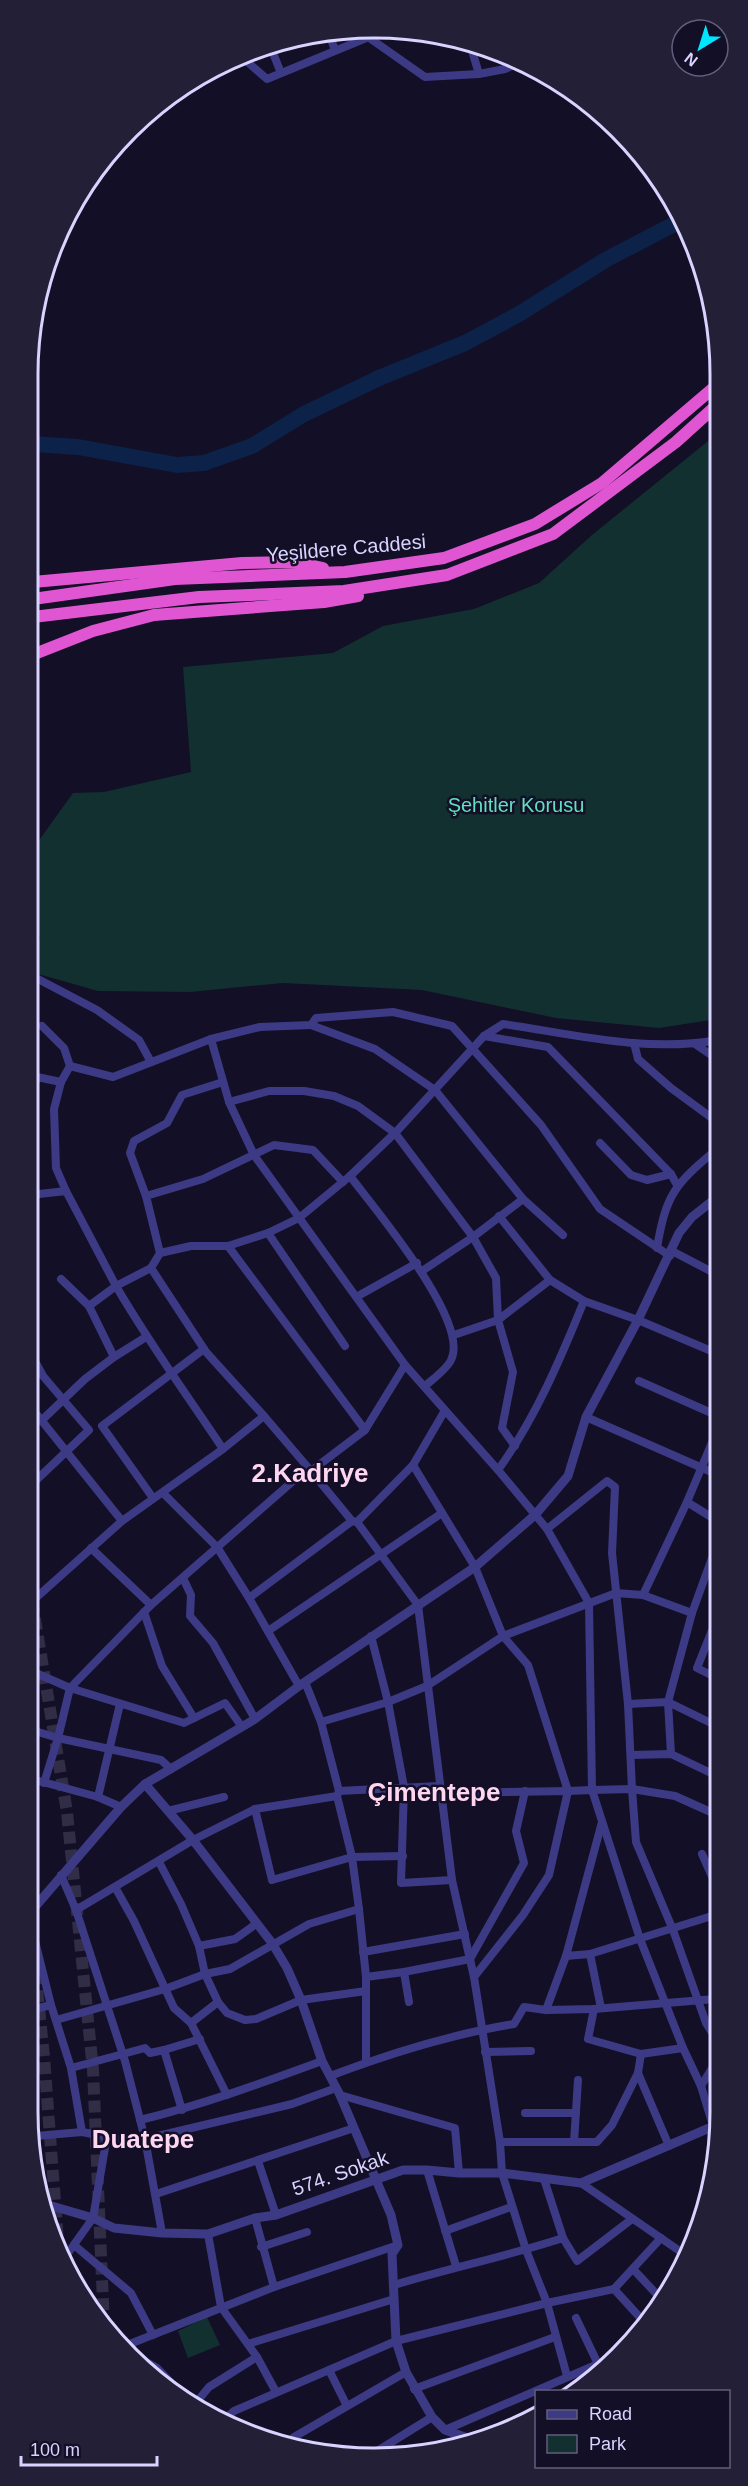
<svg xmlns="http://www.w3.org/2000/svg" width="748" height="2486" viewBox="0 0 748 2486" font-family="Arial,sans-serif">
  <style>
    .green { fill: #12302f }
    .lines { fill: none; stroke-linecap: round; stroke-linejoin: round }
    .river { stroke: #0c2248; stroke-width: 16 }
    .primary-tunnel { stroke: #312d47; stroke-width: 12; stroke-dasharray: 12 6; stroke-linecap: butt }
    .minor { stroke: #3d3a85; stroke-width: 8 }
    .tertiary { stroke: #3d3a85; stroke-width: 9 }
    .trunk { stroke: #e055d1; stroke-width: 12 }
    .labels { text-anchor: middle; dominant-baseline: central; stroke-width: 5; stroke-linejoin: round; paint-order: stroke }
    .street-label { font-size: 20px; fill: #d9d4ff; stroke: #130f26 }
    .park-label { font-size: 20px; fill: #5fe0c0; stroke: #130f26 }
    .district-label { font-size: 26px; font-weight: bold; fill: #ffd6f0; stroke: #130f26 }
    .rim { fill: none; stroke: #d9d4ff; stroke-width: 3 }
  </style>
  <rect width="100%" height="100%" fill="#130f26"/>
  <!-- green -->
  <g class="green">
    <polygon points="718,433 717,1019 659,1028 556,1018 422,990 283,983 190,992 98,991 31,972 40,937 31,931 32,850 73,793 104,792 191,772 183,667 333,653 383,626 474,609 539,583 592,535"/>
    <polygon points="207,2317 220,2345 188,2358 178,2331"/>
  </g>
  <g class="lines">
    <!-- river -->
    <polyline class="river" points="33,444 78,447 177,465 204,463 252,446 304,414 379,378 465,343 519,314 607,259 684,219"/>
    <!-- primary-tunnel -->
    <g class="primary-tunnel">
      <polyline points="29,1583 67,1812 93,2070 104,2326"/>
      <polyline points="28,1901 44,2057 59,2254"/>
    </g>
    <!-- minor -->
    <g class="minor">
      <polyline points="329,34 335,50"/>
      <polyline points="368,37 425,77 479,74 505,69 519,63"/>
      <polyline points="470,44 479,74"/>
      <polyline points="271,48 281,73"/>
      <polyline points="244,59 267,79 376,34"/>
      <polyline points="544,72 552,85 559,83"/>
      <polyline points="31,980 38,979 97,1010 139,1040 151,1062"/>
      <polyline points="311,1025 375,1049 435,1090 523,1199 563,1235"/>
      <polyline points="42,1026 64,1048 70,1066"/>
      <polyline points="484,1036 548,1047 671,1174 677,1185"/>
      <polyline points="211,1039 229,1102 254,1155 405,1365 498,1470 547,1529 589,1603 592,1790 632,1789 675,1796 715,1814"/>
      <polyline points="634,1043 638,1059 671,1088 716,1121"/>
      <polyline points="695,1044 717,1059"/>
      <polyline points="31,1095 37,1077 61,1082"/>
      <polyline points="229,1102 269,1091 304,1091 334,1096 358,1106 395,1133 473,1237 496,1278 498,1320 513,1372 502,1428 515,1446"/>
      <polyline points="600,1143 631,1175 647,1180 671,1174"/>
      <path d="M350 1176C374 1208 471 1322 451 1360 447 1369 433 1379 425 1386"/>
      <polyline points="66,1191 56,1168 54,1109 61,1082 70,1066 113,1077 211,1039 260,1027 311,1025 316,1018 393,1012 452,1026 541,1125 600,1209 670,1256"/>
      <polyline points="30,1195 66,1191 116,1286 89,1306 61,1279"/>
      <polyline points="146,1196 203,1179 274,1145 313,1150 343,1182"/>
      <polyline points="499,1216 550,1280 584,1301 638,1320 716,1353"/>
      <polyline points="268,1233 345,1346"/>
      <polyline points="228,1246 365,1430"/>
      <path d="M657 1248C666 1194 675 1184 716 1150"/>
      <polyline points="672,1251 716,1274"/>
      <path d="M160 1253 191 1246H228L268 1233 299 1218 350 1176 397 1131 484 1036 503 1024C572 1034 647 1053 717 1040"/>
      <path d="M151 1268 116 1286C149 1343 187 1395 223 1449"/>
      <polyline points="422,1271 473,1237 523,1199"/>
      <polyline points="358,1296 417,1263"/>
      <polyline points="454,1335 498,1320 550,1280"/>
      <polyline points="114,1357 146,1337"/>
      <polyline points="639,1381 716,1415"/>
      <polyline points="30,1406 122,1521"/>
      <polyline points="264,1416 311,1471 365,1430 405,1365"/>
      <polyline points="586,1417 716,1474"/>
      <polyline points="41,1421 85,1379 114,1357 89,1306"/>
      <polyline points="413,1465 475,1567 503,1636 528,1665 568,1791 592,1790 640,1939 683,2048 701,2086 714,2129"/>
      <path d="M498 1470C535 1419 560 1360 584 1301"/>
      <polyline points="29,1487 89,1430 43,1376 30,1352"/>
      <polyline points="163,1493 217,1547 249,1598 299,1686"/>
      <polyline points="153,1498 102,1426 204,1349"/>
      <polyline points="687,1502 716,1520"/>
      <polyline points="357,1522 418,1605 452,1880 474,1977 500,2142 502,2173 526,2250 547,2303 567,2376"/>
      <polyline points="547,1529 607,1481 615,1487 612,1553 628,1704 632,1789 636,1842 673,1930 706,2023 715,2037"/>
      <polyline points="91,1548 151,1605"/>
      <polyline points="183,1578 191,1595 190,1616 213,1643 255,1719"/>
      <polyline points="643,1595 687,1502 716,1433"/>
      <polyline points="249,1598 352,1521"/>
      <polyline points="29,1604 122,1521 223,1449 264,1416 206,1352 151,1268 160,1253 146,1196 130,1153 134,1141 167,1123 182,1095 223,1082"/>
      <polyline points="144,1612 162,1666 194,1718"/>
      <polyline points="268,1631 442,1513"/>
      <polyline points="371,1636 388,1702 404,1787 401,1883 452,1880"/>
      <polyline points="29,1670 70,1688 184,1723 225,1703 242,1727"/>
      <polyline points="715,1677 697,1668 715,1623"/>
      <polyline points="305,1682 321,1722 339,1791 337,1796 352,1857 359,1909 366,1977 366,2062"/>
      <polyline points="628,1704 668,1702 715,1725"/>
      <polyline points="321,1722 388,1702 427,1686 503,1636 616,1593 643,1595 692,1613"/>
      <polyline points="28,1729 58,1738 161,1760 171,1769"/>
      <polyline points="671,1754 668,1702 692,1613 716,1547"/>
      <polyline points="631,1755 671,1754 715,1775"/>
      <polyline points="28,1778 98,1797 121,1807"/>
      <polyline points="44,1783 58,1738 70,1688 151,1605 300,1475 311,1471 352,1521 357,1522 413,1465 444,1412"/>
      <polyline points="339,1791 439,1786"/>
      <polyline points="440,1793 568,1791 549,1875 523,1915 474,1977"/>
      <polyline points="98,1797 120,1704"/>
      <polyline points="255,1809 272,1880 352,1857 403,1856"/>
      <polyline points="168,1811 224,1797"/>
      <polyline points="28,1842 33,1780"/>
      <polyline points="702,1854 715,1883"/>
      <polyline points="159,1862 181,1904 199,1946 205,1974 218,2002 227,2013 245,2020 256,2019 301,2000 366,1991"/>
      <polyline points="61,1875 76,1910 125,2061 145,2139 162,2233"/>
      <polyline points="115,1887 134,1921 174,2008 191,2023 227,2095"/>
      <polyline points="76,1910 193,1840 255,1809 337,1796"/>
      <polyline points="28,1913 51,2005 71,2068 82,2132"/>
      <polyline points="199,1946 235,1939 256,1924"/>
      <polyline points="363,1952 465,1934"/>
      <polyline points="590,1954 601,2008"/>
      <polyline points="566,1956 590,1954 715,1915"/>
      <polyline points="404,1972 409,2002"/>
      <polyline points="366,1977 404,1972 470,1959 524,1863 516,1831 525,1791"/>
      <polyline points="594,2009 588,2039 641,2054 683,2048"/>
      <polyline points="546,2010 566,1956 602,1822"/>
      <polyline points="27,2011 51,2005"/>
      <polyline points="56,2020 165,1989 205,1974 230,1969 309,1924 359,1909"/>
      <polyline points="191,2023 218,2002"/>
      <polyline points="164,2050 182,2110"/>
      <polyline points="485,2052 531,2051"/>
      <polyline points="641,2054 638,2073 669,2146"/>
      <polyline points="71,2068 145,2048 150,2053 164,2050 200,2039"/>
      <path d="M330 2076C388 2054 453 2034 514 2024L524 2007 546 2010 594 2009 715 1999"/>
      <polyline points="27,2079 36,2136 82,2132 129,2141 145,2139 292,2104 336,2088"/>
      <polyline points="701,2086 714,2065"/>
      <polyline points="340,2095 455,2128 459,2173"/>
      <polyline points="525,2113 576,2113"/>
      <path d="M140 2120C202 2105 262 2083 322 2061"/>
      <polyline points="500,2142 597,2142 612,2125 638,2073"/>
      <polyline points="574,2142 578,2080"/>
      <polyline points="258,2161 276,2215"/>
      <polyline points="427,2170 456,2266"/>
      <polyline points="544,2179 563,2238 577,2261 632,2219"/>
      <polyline points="581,2183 684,2254"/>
      <polyline points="156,2194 354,2128"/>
      <polyline points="255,2218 274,2287"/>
      <polyline points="445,2231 511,2207"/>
      <polyline points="208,2234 221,2307 257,2357 276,2392"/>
      <polyline points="74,2245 131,2293 153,2335"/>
      <polyline points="261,2247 307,2232"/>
      <polyline points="63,2260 93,2218 107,2136"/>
      <polyline points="633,2269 664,2302"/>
      <path d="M394 2285C450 2268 508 2256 563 2238"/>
      <polyline points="614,2289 645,2323"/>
      <polyline points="576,2318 599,2366"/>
      <polyline points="248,2344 394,2299"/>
      <polyline points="122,2347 274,2287 398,2245"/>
      <polyline points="127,2351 157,2368 180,2392"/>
      <polyline points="329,2370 347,2406"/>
      <polyline points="414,2389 555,2337"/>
      <polyline points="195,2404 209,2387 257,2357"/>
      <polyline points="221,2423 234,2411 396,2341 547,2303 614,2289 661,2238"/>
      <polyline points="445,2430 598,2364"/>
      <polyline points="288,2444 294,2437 406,2372"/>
      <polyline points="374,2453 432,2417"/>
    </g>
    <!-- tertiary -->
    <g class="tertiary">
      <polyline points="145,1784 193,1840 272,1943 287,1968 301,2000 322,2061 340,2095 391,2215 398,2245 392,2254 396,2341 406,2372 432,2417 445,2430 476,2441"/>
      <polyline points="28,1915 121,1807 145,1784 255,1719 299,1686 475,1567 535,1515 568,1476 586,1417 638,1320 679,1233 692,1217 716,1198"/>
      <polyline points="45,2204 93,2218 114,2228 162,2233 208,2234 255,2218 276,2215 403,2170 427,2170 459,2173 502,2173 581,2183 714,2126"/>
    </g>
    <!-- trunk -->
    <g class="trunk">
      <polyline points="33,582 242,563 295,562 323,568"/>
      <polyline points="33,599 175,579 345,572 444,558 535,524 602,483 718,384"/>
      <polyline points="33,617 199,597 344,591 447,575 553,534 676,442 718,404"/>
      <polyline points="32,655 93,631 154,615 324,602 358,596"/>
    </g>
  </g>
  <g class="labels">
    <!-- street labels -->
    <g class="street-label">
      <text transform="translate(346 548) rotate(-5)">Yeşildere Caddesi</text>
      <text transform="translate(340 2173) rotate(-19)">574. Sokak</text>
    </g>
    <!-- park labels -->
    <g class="park-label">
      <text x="516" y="805">Şehitler Korusu</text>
    </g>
    <!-- district labels -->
    <g class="district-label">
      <text x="310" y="1473">2.Kadriye</text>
      <text x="434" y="1792">Çimentepe</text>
      <text x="143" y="2139">Duatepe</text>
    </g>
  </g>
  <!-- crop -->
  <path d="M0 0H748V2486H0ZM374 38H374A336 336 0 0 1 710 374V2112A336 336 0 0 1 374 2448H374A336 336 0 0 1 38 2112V374A336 336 0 0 1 374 38Z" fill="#231f37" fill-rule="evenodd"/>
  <path class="rim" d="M374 38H374A336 336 0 0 1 710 374V2112A336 336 0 0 1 374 2448H374A336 336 0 0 1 38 2112V374A336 336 0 0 1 374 38Z"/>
  <!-- legend -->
  <rect x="535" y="2390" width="195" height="78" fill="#130f26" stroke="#625e7d" stroke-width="1.5"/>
  <rect x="547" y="2410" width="30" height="9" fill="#3d3a85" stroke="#625e7d" stroke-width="1.5"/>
  <text x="589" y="2420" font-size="18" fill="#d9d4ff">Road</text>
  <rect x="547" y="2435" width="30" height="18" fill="#12302f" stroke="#625e7d" stroke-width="1.5"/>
  <text x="589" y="2450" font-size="18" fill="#d9d4ff">Park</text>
  <!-- north arrow -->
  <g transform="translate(700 48) rotate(218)"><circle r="28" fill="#130f26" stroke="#625e7d" stroke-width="1.5"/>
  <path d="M0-4.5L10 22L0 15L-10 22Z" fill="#00e5ff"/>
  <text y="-9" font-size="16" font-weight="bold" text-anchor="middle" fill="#d9d4ff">N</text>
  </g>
  <!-- scale -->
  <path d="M21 2456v9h136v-9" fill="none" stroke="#d9d4ff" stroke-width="3"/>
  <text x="30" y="2456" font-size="18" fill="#d9d4ff" stroke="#130f26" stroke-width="4.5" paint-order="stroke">100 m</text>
</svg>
